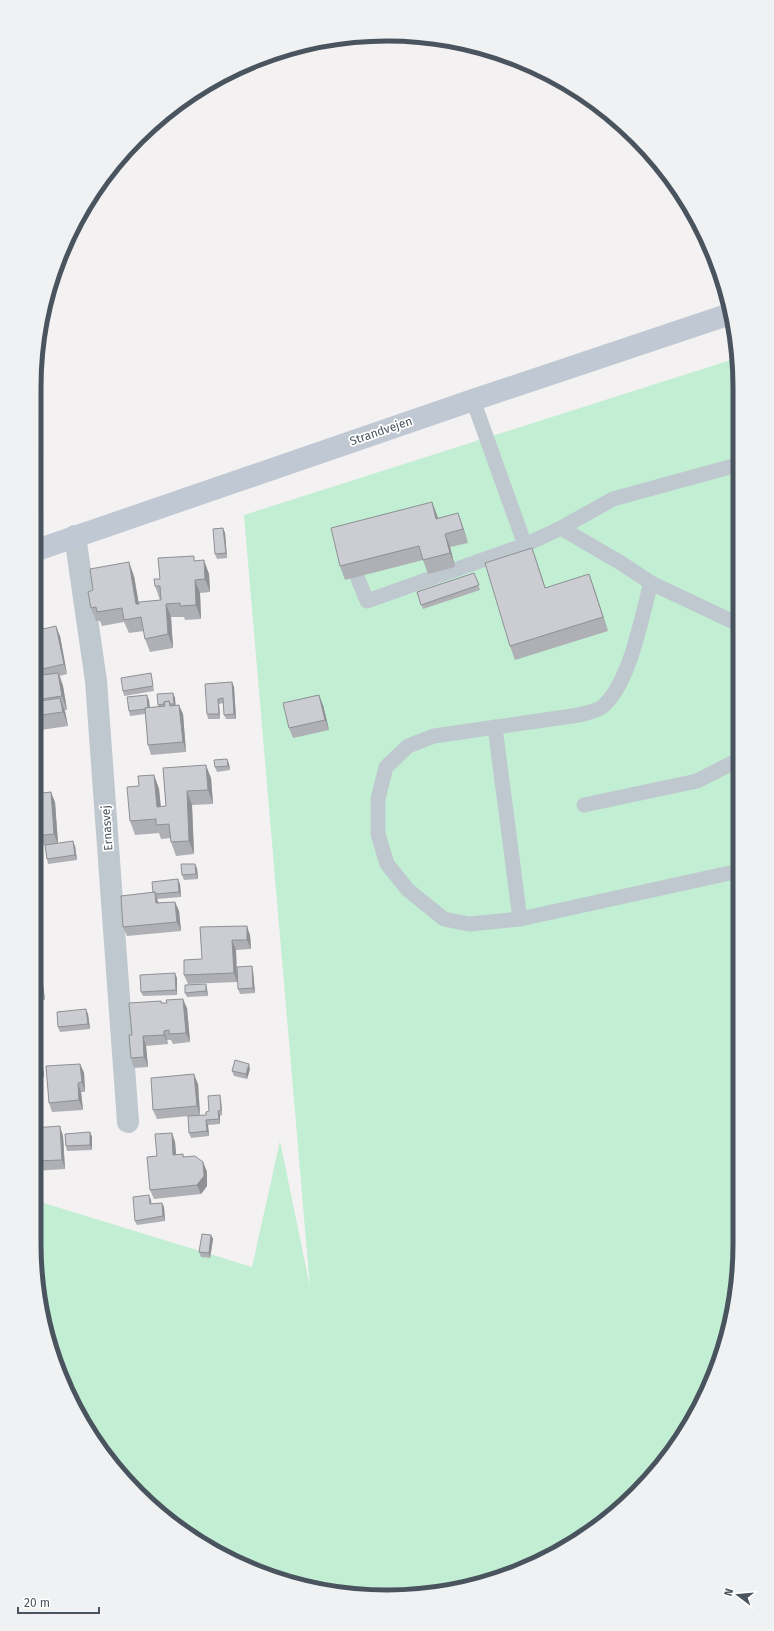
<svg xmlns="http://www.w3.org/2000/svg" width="774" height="1631" viewBox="0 0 774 1631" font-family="'Fira Sans',sans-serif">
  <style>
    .green { fill: #c2eed3 }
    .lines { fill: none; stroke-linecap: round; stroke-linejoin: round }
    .lane { stroke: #bfc8cf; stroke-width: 15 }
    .street { stroke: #bfc8cf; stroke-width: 22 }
    .secondary { stroke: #c0c9d3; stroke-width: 22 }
    .wall { fill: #afb0b5 }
    .shaded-wall { fill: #8e9094 }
    .building { fill: #cbcdd3; stroke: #8e9094 }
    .labels { text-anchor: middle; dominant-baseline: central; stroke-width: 3.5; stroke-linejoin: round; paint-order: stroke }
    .street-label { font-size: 12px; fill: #49545e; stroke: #fff }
    .rim { fill: none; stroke: #49545e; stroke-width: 5 }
  </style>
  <rect width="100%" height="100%" fill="#f3f1f1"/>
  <!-- green -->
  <polygon class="green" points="737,358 740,1244 733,1313 713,1379 652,1477 563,1550 456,1590 387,1597 318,1590 211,1550 121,1477 81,1420 53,1358 34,1244 34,1200 252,1267 280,1141 310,1287 244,515"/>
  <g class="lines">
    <!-- lane -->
    <g class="lane">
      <polyline points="561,528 613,499 737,465"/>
      <polyline points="525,545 561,528 621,563 651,583 738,624"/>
      <polyline points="358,579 367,601 525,545 473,400"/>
      <path d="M651 583C641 618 630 684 602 707 597 711 586 713 579 715L434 736 408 746 386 767 378 799V834L387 864 408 890 444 919 469 924 520 919 739 871"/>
      <polyline points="495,727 520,919"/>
      <polyline points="584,805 697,781 738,760"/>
    </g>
    <!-- street -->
    <polyline class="street" points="75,536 96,681 128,1122"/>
    <!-- secondary -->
    <polyline class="secondary" points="34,551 473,400 730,314"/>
  </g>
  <!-- wall -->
  <g class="wall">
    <polygon points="432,502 438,518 458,513 463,527 468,543 450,547 455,567 428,574 423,560 345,580 340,566"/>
    <polygon points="223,528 225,533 227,558 217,559 215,554"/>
    <polygon points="532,548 545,588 594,588 608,631 515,660 510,646"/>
    <polygon points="195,561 209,574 210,592 200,593 201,619 185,620 184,617 171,617 173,648 150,652 145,639 144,631 129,633 124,622 102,626 100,621 96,621 91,608 93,590 134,576 139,604 161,600 160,600 155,586 160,579"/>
    <polygon points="474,573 480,590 423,609 417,592"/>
    <polygon points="34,631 60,636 67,674 60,676 63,686 67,710 65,710 68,726 34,731"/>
    <polygon points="151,673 152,678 154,691 124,696 123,691"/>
    <polygon points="232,682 234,687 236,719 226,719 224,715 224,703 219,704 220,719 208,719 207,714 205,684"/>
    <polygon points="173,693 175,698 175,705 183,714 186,752 151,755 148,745 145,714 130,716 129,711 149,700 150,707 159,707 158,705"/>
    <polygon points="323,705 329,730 293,738 289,728"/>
    <polygon points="227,759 229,764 230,770 217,772 215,767"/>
    <polygon points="163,768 211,778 213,804 192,805 194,854 176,856 171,842 171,838 161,839 159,833 135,835 130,821 139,786 154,775 159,789 161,807 166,806"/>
    <polygon points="34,794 55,802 58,843 75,846 77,860 48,864 47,859 45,845 34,846"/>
    <polygon points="197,868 198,879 184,880 182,875"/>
    <polygon points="180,884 181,897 157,899 159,903 175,902 179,911 181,931 127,936 123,927 153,892"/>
    <polygon points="34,909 37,918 38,926 35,927 35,930 34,930"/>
    <polygon points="200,927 250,935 251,949 236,950 237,982 188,984 184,975 202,959"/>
    <polygon points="252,966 253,971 255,993 240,994 238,989"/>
    <polygon points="39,975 43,984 45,1000 40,1001 42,1019 39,1019 41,1023 42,1034 34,1035 34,976"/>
    <polygon points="177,978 177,995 143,996 141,992"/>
    <polygon points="206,984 207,989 208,996 187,997 185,993"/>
    <polygon points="161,1001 162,1003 187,1008 190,1042 173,1044 171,1040 167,1040 168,1044 146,1046 148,1067 134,1068 131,1058 132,1035"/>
    <polygon points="88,1014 90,1029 60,1032 58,1027"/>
    <polygon points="41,1062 43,1067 44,1077 34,1078 34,1063"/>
    <polygon points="80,1064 84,1073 85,1092 81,1092 83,1110 52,1112 49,1103"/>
    <polygon points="250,1069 247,1079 234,1076 232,1071"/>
    <polygon points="198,1084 200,1115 157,1119 153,1110"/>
    <polygon points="221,1100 222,1115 220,1116 220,1124 208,1125 209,1136 191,1138 189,1133 209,1111"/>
    <polygon points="34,1128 63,1136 65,1169 34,1171"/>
    <polygon points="90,1132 92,1137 92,1150 67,1151 66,1146"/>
    <polygon points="172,1133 175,1142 176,1155 183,1154 184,1157 203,1162 207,1172 207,1186 201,1194 154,1199 150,1190 157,1156"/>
    <polygon points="151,1200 151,1204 162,1203 164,1207 165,1221 137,1225 135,1221"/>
    <polygon points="211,1235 213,1239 210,1258 201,1257 199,1252"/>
  </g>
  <!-- shaded-wall -->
  <g class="shaded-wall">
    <polygon points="432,502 437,515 441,532 436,519"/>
    <polygon points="458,513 463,527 468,543 463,529"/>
    <polygon points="223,528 225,533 227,558 226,553"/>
    <polygon points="445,534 450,547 455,567 450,553"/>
    <polygon points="532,548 537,562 550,602 545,588"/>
    <polygon points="204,560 209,574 210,592 205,579"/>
    <polygon points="129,562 134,576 141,618 136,604"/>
    <polygon points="589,574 594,588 608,631 603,617"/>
    <polygon points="195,580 200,593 201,619 196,605"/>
    <polygon points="166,604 171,617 173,648 168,634"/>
    <polygon points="56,626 60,636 67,674 64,664"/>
    <polygon points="58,673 63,686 67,710 62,696"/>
    <polygon points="232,682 234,687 236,719 234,714"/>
    <polygon points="173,693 175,698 176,708 174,704"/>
    <polygon points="147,695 149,700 150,714 148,709"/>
    <polygon points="319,695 323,705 329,730 325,720"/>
    <polygon points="60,698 65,712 68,726 63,712"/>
    <polygon points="218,699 219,704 220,719 219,714"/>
    <polygon points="179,705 183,714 186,752 183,742"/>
    <polygon points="227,759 229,764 230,770 228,766"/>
    <polygon points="206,765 211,778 213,804 208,790"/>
    <polygon points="154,775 159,789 162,821 157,807"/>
    <polygon points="187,791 192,805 194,854 189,841"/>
    <polygon points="51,792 55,802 58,844 54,834"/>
    <polygon points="73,841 75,846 77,860 75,855"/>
    <polygon points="195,864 197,868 198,879 196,874"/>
    <polygon points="178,879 180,884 181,897 179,892"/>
    <polygon points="155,892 158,902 160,913 156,903"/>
    <polygon points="175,902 179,911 181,931 177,922"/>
    <polygon points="34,909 37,918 38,926 35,917"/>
    <polygon points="247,926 250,935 251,949 247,940"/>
    <polygon points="232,940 236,950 237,982 234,973"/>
    <polygon points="252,966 253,971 255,993 253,988"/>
    <polygon points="175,973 177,978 177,995 176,990"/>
    <polygon points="39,975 43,984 45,1000 42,991"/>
    <polygon points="206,984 207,989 208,996 206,991"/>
    <polygon points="36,992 40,1001 42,1019 38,1009"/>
    <polygon points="183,999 187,1008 190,1042 186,1033"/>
    <polygon points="86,1009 88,1014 90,1029 88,1024"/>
    <polygon points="39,1018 41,1023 42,1034 40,1029"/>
    <polygon points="164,1031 167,1040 168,1044 164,1035"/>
    <polygon points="143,1036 146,1046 148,1067 144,1057"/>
    <polygon points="41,1062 43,1067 44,1077 42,1072"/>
    <polygon points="80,1064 84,1073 85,1092 82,1082"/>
    <polygon points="249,1064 250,1069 247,1079 246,1074"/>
    <polygon points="194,1074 198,1084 200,1115 197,1106"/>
    <polygon points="78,1083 81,1092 83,1110 79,1100"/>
    <polygon points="220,1095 221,1100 222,1115 221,1110"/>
    <polygon points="218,1111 220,1116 220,1124 219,1119"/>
    <polygon points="206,1120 208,1125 209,1136 207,1131"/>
    <polygon points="60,1126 63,1136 65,1169 62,1160"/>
    <polygon points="90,1132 92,1137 92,1150 90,1145"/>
    <polygon points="172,1133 175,1142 177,1165 173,1155"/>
    <polygon points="203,1162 207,1172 207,1186 201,1194 197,1185"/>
    <polygon points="149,1195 151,1200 152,1209 150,1204"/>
    <polygon points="162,1203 164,1207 165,1221 163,1216"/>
    <polygon points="211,1235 213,1239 210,1258 209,1253"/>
  </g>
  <!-- building -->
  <g class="building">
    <polygon points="432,502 436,519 458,513 463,529 445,534 450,553 423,560 419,546 340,566 331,528"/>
    <polygon points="223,528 226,553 215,554 213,529"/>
    <polygon points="532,548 545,588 589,574 603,617 510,646 485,563"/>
    <polygon points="194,556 194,561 204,560 205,579 195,580 196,605 180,606 180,603 166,604 168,634 145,639 141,617 124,620 122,608 97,612 96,607 91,608 88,592 93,590 90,569 129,562 136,604 139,604 139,602 161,600 160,586 155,586 154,579 160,579 158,558"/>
    <polygon points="474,573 479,585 421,605 417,592"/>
    <polygon points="56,626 64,664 34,671 34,631"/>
    <polygon points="34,671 35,671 35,676 58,673 62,696 34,700"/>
    <polygon points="151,673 153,686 123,691 121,678"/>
    <polygon points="232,682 234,714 224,715 223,698 218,699 219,714 207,714 205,684"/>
    <polygon points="173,693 174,704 170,704 169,701 164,702 164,704 158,705 157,694"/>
    <polygon points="147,695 148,708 145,708 145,709 129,711 127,697"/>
    <polygon points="319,695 325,720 289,728 283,703"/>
    <polygon points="60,698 63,712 34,716 34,702"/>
    <polygon points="169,701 170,706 179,705 183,742 148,745 145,708 165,706 164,702"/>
    <polygon points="227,759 228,766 215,767 214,760"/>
    <polygon points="206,765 208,790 187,791 189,841 171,842 169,824 156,825 156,819 130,821 127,787 139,786 138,776 154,775 157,807 166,806 163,768"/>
    <polygon points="51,792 54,834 34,836 34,794"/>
    <polygon points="73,841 75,855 47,859 45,845"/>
    <polygon points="181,864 195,864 196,874 182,875"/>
    <polygon points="178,879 179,892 156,894 155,892 153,892 152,882"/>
    <polygon points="155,892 156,903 175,902 177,922 123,927 121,896"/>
    <polygon points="247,926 247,940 232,940 234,973 184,975 184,960 202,959 200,927"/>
    <polygon points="252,966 253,988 238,989 237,967"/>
    <polygon points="175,973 176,990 141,992 140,975"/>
    <polygon points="39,975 42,991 36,992 38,1009 34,1010 34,976"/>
    <polygon points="206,984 206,991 185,993 185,985"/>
    <polygon points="183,999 186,1033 169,1034 169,1030 164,1031 164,1035 143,1036 144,1057 131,1058 129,1035 132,1035 129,1003 161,1001 161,1003 167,1003 166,1000"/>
    <polygon points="86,1009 88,1024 58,1027 57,1012"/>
    <polygon points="39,1018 40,1029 34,1030 34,1019"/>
    <polygon points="235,1060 249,1064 246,1074 232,1071"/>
    <polygon points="41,1062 42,1072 34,1073 34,1063"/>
    <polygon points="80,1064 82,1082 78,1083 79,1100 49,1103 46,1066"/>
    <polygon points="194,1074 197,1106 153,1110 151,1078"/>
    <polygon points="220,1095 221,1110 218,1111 219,1119 206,1120 207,1131 189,1133 188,1116 206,1115 206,1112 209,1111 208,1096"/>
    <polygon points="60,1126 62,1160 34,1161 34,1128"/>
    <polygon points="90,1132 90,1145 66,1146 65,1134"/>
    <polygon points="172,1133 173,1155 183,1154 183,1157 195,1156 203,1162 204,1176 197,1185 150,1190 147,1157 157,1156 155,1134"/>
    <polygon points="149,1195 150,1204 162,1203 163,1216 135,1221 133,1197"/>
    <polygon points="202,1234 211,1235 209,1253 199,1252"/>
  </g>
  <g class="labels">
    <!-- street labels -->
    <g class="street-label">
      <text transform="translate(381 431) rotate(-19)">Strandvejen</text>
      <text transform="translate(107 828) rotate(-94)">Ernasvej</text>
    </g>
  </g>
  <!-- crop -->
  <path d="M0 0H774V1631H0ZM387 41H387A346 346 0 0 1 733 387V1244A346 346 0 0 1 387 1590H387A346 346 0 0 1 41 1244V387A346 346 0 0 1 387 41Z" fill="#f0f1f2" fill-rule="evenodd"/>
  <path class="rim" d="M387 41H387A346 346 0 0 1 733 387V1244A346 346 0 0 1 387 1590H387A346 346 0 0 1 41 1244V387A346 346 0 0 1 387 41Z"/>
  <!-- north arrow -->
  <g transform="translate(738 1595) rotate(286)" stroke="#ffffff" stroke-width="3" paint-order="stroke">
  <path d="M0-3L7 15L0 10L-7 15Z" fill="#49545e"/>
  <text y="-6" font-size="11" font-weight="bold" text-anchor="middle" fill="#49545e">N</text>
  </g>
  <!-- scale -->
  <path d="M18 1607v6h81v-6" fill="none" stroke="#49545e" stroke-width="2"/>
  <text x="24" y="1607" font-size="12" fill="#49545e" stroke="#ffffff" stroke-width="3" paint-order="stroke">20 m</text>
</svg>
